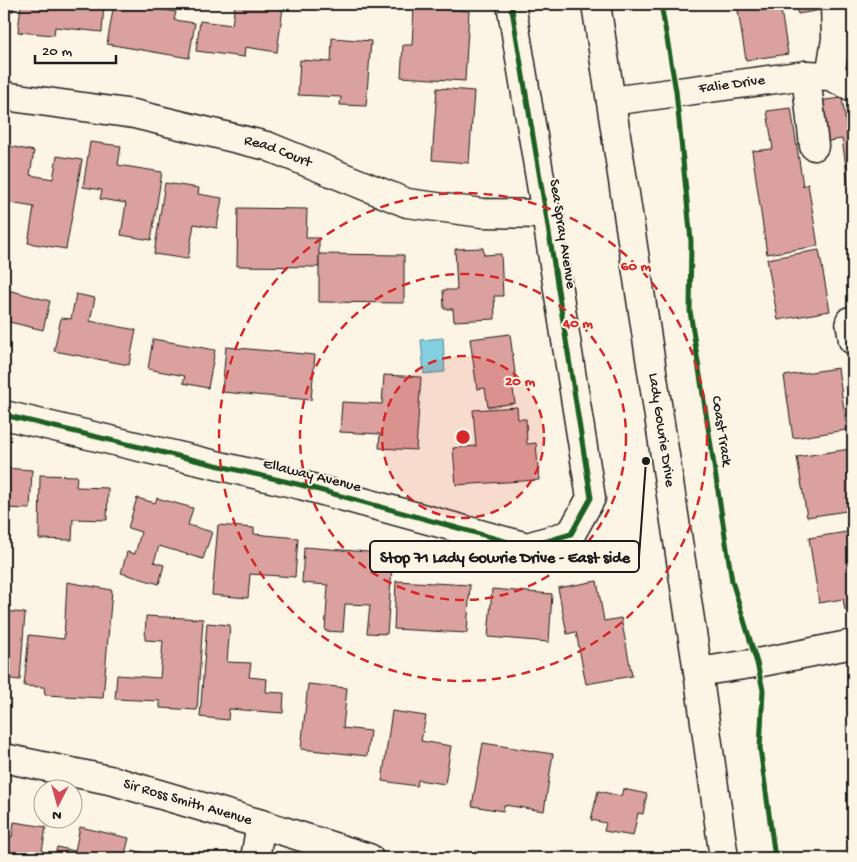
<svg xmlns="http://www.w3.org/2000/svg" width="857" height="862" viewBox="0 0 857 862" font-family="'Gochi Hand',sans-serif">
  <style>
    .water { fill: #81cfdf; stroke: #598791 }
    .building { fill: #dba19e; stroke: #1c1c1c }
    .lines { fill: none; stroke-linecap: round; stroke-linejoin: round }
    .minor-casing { stroke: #1c1c1c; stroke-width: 31 }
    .major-casing { stroke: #1c1c1c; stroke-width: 31 }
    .minor { stroke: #fcf5e5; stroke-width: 28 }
    .major { stroke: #fcf5e5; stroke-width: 28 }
    .cycleway-casing { stroke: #fcf5e5; stroke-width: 8 }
    .cycleway { stroke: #1b5e20; stroke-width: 5 }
    .ring { fill: none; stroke: #d62828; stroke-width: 2.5; stroke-dasharray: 9 6 }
    .labels { text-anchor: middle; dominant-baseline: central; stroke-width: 4; stroke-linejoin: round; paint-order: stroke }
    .street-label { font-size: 15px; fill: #1c1c1c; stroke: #fcf5e5 }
    .centre { fill: #d62828; stroke: #fcf5e5; stroke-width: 2.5 }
    .ring-label { font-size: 15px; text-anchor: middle; font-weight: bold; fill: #d62828; stroke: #fcf5e5; stroke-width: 4; stroke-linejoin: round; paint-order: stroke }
    .leader { fill: none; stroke: #1c1c1c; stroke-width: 2 }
    .callout-dot { fill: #1c1c1c; stroke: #fcf5e5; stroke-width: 2 }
    .callout { fill: #fcf5e5; stroke: #1c1c1c; stroke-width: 2 }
    .callout-label { font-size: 16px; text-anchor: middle; font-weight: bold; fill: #1c1c1c }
  </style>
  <rect width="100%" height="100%" fill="#fcf5e5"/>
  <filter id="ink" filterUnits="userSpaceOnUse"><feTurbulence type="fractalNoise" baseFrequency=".02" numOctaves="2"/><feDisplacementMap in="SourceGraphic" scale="10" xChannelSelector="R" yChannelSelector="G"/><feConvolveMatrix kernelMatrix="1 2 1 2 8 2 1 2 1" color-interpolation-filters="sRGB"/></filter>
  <g filter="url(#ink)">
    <!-- water -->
    <polygon class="water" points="443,338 445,372 424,374 421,340"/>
    <!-- building -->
    <g class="building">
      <polygon points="4,4 14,4 13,11 4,10"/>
      <polygon points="21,4 104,4 102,32 55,27 54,35 18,32"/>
      <polygon points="114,4 149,4 148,7 176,12 174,20 195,23 189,58 107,44"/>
      <polygon points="235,4 251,4 283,8 277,52 245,47 244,57 196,51 200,21 232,25"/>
      <polygon points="737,4 780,4 788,54 746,60"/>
      <polygon points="795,4 819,4 821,10 798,14"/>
      <polygon points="414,7 469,11 465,81 401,77 403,45 412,45"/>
      <polygon points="332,38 371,41 366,106 340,105 341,97 298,95 300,60 331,62"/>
      <polygon points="437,88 474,91 469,163 432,160"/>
      <polygon points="842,98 848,137 853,136 853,216 842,139 823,142 817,101"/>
      <polygon points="791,108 803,186 808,184 818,246 767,254 752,151 773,149 767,111"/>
      <polygon points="90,142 121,146 118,165 162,172 151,240 121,235 126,203 100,199 102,190 83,187"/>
      <polygon points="4,145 34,151 30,175 53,179 57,156 82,160 66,249 28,243 34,207 4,202"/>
      <polygon points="165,183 199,188 198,194 222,198 217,228 194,224 188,259 154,254"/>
      <polygon points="238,208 307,209 306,238 319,238 319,267 237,266"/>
      <polygon points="483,248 484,255 501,254 503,296 494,296 495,319 454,321 453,309 444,309 443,290 457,290 455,249"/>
      <polygon points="819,250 830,311 778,320 767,259"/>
      <polygon points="319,254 404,255 404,303 319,302"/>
      <polygon points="4,289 50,301 43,330 5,321 4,324"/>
      <polygon points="76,294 95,298 90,321 136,330 129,365 54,351 61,318 71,319"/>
      <polygon points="510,334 516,381 512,382 515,403 488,407 485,388 477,389 470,339"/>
      <polygon points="153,339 215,350 208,388 183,383 185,376 148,369"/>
      <polygon points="226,347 315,355 311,400 222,392"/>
      <polygon points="838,368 847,430 793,438 784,376"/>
      <polygon points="384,375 421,377 416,450 379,448 380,434 340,432 342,402 382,404"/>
      <polygon points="517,407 518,419 526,419 527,444 536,443 539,480 456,485 453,448 476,446 473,410"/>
      <polygon points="850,449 853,469 853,510 807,517 797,457"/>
      <polygon points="4,468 32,470 30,509 4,508"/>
      <polygon points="40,475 77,476 76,487 108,488 107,520 73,519 72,540 39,539"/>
      <polygon points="137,498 155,503 157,498 193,508 188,525 212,532 203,559 159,546 154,562 164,565 159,584 121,573 127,552 135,554 141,532 128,528"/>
      <polygon points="218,525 254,528 254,534 298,538 295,577 250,574 248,598 212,595"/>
      <polygon points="853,531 853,609 845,610 843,599 819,603 809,538"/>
      <polygon points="304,547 393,554 387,634 367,633 370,605 345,604 343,632 325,631 328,585 302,583"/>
      <polygon points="396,581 470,585 467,633 394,629"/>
      <polygon points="597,581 604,621 621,618 632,676 586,684 576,632 567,634 558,588"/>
      <polygon points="67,582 112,590 103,698 45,695 44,687 24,686 29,635 64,639"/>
      <polygon points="492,589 552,594 549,642 488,637"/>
      <polygon points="4,611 25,613 20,680 4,678"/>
      <polygon points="146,616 203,619 197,710 160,708 160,701 115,699 117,675 160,678 163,641 145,640"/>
      <polygon points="207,623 230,625 227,662 251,663 249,677 267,679 266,692 284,693 283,713 229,709 228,720 200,717"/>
      <polygon points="308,684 347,688 343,728 370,731 367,756 301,749"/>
      <polygon points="851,686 853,686 853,731 851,732 847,698 852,698"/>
      <polygon points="392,711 426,716 421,741 451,746 445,784 418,780 417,786 382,781"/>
      <polygon points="483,743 553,754 544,811 504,805 503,811 472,806"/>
      <polygon points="853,751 853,777 850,777 847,752"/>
      <polygon points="623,789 647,794 643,814 638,813 633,836 604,831 606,823 591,820 598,791 621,796"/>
      <polygon points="14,822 46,827 41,858 4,858 4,836 12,837"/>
      <polygon points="80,827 129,838 124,858 54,858 57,847 75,851"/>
      <polygon points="133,850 163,858 130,858"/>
    </g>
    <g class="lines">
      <!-- minor casing -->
      <g class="minor-casing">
        <g id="minor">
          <polyline points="806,75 814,146"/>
          <polyline points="830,76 836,39 835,4"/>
          <path id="s1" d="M4 96 134 114 267 146 407 203 482 213 546 214"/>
          <path id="s2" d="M611 101 806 75 830 76 853 87"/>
          <polyline points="850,321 853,340"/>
          <polyline points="4,415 301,485 527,547 571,534 591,498 546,214 511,4"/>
          <polyline points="698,672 757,663 853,644"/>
          <path id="s3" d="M4 758 114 781 261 824 369 858"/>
          <polyline points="255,858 261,824"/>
        </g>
      </g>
      <!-- major casing -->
      <g class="major-casing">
        <g id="major">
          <path id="s4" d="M596 4 698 672 724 858"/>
        </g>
      </g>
      <!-- minor -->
      <use href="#minor" class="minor"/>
      <!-- major -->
      <use href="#major" class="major"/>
      <!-- cycleway casing -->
      <g class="cycleway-casing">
        <g id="cycleway">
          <polyline points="661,4 676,91 691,241 690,311 732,581 757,663 763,690 760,748 775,858"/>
          <polyline points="4,415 301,485 527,547 571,534 591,498 546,214 511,4"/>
        </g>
      </g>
      <!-- cycleway -->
      <use href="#cycleway" class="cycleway"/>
    </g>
  </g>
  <!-- distance rings -->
  <circle cx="463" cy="437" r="81" fill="#d62828" fill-opacity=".12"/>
  <g class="ring">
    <circle cx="463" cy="437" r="81"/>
    <circle cx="463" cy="437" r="163"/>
    <circle cx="463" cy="437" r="244"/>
  </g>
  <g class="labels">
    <!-- street labels -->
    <g class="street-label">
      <text stroke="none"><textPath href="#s2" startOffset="122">Falie Drive</textPath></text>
      <text stroke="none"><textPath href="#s1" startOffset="280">Read Court</textPath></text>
      <text transform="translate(562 234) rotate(81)">Sea Spray Avenue</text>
      <text stroke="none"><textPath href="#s4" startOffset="431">Lady Gowrie Drive</textPath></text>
      <text transform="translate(721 431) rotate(81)">Coast Track</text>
      <text transform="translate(312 476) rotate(14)">Ellaway Avenue</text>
      <text stroke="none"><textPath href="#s3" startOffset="189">Sir Ross Smith Avenue</textPath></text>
    </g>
  </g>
  <circle cx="463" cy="437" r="8" class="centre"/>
  <g class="ring-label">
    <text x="636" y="270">60 m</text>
    <text x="578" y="327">40 m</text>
    <text x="520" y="385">20 m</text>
  </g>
  <!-- callouts -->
  <path class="leader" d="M646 461L639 557"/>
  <circle class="callout-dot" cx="646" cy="461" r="5"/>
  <rect class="callout" x="370" y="541" width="269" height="31" rx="5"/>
  <g class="callout-label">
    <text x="505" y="562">Stop 71 Lady Gowrie Drive - East side</text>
  </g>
  <!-- margin -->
  <rect width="857" height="862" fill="none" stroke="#fcf5e5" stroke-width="20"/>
  <rect x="10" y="10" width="837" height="842" fill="none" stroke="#1c1c1c" stroke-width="2" filter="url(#ink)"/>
  <!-- north arrow -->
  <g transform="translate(58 804) rotate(186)"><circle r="24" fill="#fcf5e5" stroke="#a29e95"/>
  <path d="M0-4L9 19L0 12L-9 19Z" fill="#d1495b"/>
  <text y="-8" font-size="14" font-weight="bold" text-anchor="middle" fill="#1c1c1c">N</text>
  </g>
  <!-- scale -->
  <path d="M35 55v8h81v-8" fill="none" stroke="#1c1c1c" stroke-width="2.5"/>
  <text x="42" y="55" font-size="15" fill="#1c1c1c" stroke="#fcf5e5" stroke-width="4" paint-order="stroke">20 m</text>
</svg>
